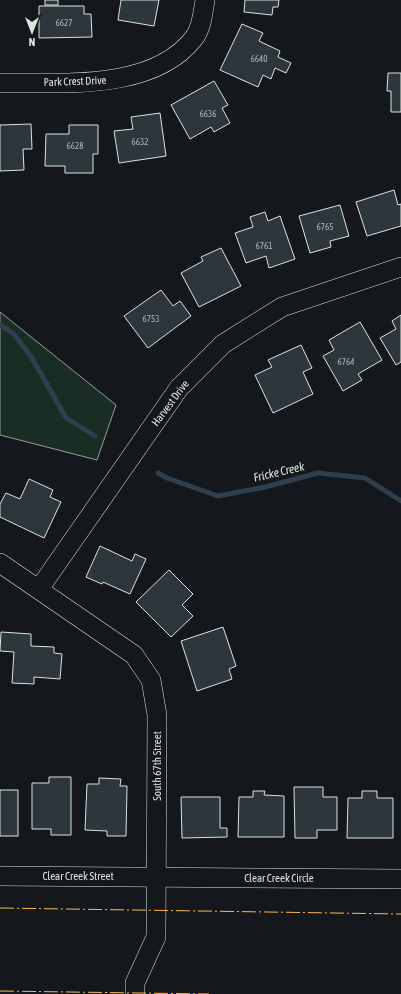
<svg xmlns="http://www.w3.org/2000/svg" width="401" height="994" viewBox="0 0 401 994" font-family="'Asap Condensed',sans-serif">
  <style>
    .green { fill: #1a2d24; stroke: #939e99 }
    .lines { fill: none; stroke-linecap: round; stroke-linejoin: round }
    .stream { stroke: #2f3f4d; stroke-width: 5 }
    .building { fill: #2c363c; stroke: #d8e6dc }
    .minor-casing { stroke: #d8e6dc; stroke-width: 20 }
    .minor { stroke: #14181c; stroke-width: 19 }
    .power { stroke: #ffb74d; stroke-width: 1; stroke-dasharray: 14 3 2 3; stroke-linecap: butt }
    .labels { text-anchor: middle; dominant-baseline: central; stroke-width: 3; stroke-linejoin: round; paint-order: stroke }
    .number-label { font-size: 9px; fill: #adbab4 }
    .street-label { font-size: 11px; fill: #d8e6dc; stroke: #14181c }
    .water-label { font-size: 12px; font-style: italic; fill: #d8e6dc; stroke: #14181c }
  </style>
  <rect width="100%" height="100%" fill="#14181c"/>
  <!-- green -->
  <polygon class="green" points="0,312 116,405 97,460 0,435"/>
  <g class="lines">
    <!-- stream -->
    <g class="stream">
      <polyline points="0,325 13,333 32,358 66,418 95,436"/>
      <polyline points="158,473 167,478 218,496 265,487 318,473 365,478 401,501"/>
    </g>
  </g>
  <!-- building -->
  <g class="building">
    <rect x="45" y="0" width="13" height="5"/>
    <polygon points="121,0 159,0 154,26 118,20"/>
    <polygon points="245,0 279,0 278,7 273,7 272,15 244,12"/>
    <polygon points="39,6 84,6 84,14 91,14 92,37 39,38"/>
    <polygon points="242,24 263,33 259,41 280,51 278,57 291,63 286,73 275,68 271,79 263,75 258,87 220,70"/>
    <polygon points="388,73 401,73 401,112 391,112 391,91 387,91"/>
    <polygon points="214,81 228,105 222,108 230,123 214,132 211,127 190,139 171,105"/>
    <polygon points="160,113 166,156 119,163 114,131 133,129 131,117"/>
    <polygon points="31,124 32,149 23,149 24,170 0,171 0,125"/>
    <polygon points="69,125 98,125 98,154 93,154 93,173 65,173 65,166 45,166 46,134 69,134"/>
    <polygon points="394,190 398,205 401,204 401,226 367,236 356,202"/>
    <polygon points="340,205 349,236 330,241 331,247 310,253 299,216"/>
    <polygon points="265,212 268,221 280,216 295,259 269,268 266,256 246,263 235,233 253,227 250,217"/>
    <polygon points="221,248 241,286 199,307 181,273 203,261 201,257"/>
    <polygon points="161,290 173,306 180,301 191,316 148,348 124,316"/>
    <polygon points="401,315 401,362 396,365 380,338 396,329 392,321"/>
    <polygon points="360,322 382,360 358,374 362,380 343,391 323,356 334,350 329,340"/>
    <polygon points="301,345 312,368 303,372 313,394 273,413 255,375 272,367 268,360"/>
    <polygon points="29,479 53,490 50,497 61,502 44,538 0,517 0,504 6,493 20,499"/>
    <polygon points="100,546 132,561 135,554 146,559 130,594 103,582 102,584 86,577"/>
    <polygon points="169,570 193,594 182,605 193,616 171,637 136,602"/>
    <polygon points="223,627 236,666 229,669 232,679 197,691 181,641"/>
    <polygon points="1,632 31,634 31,646 54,647 54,653 62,654 60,679 34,677 34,684 12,683 14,652 0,651"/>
    <polygon points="49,777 71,777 71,835 51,835 51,829 32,829 32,783 49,783"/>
    <polygon points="99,778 121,779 120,786 127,786 126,836 107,836 107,831 85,830 87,784 99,784"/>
    <polygon points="294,787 323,787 323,797 337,797 337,830 317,830 317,838 295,838"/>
    <rect x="0" y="790" width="18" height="46"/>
    <polygon points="253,791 265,791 264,795 284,796 284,837 238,837 239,797 253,797"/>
    <polygon points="362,791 377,791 377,798 393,798 393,838 347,838 348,798 362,798"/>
    <polygon points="181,797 220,797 220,828 227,828 227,837 182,838"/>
  </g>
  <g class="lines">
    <!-- minor casing -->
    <g class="minor-casing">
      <g id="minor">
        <path d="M0 83C61 82 152 92 194 38 202 28 203 12 205 0"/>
        <polyline points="0,563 134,655 151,680 157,715 156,937 135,983 135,994"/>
        <polyline points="39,589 179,388 223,344 282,307 401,267"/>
        <polyline points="0,876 401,879"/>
      </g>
    </g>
    <!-- minor -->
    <use href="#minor" class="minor"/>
    <!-- power -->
    <g class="power">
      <polyline points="0,908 401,914"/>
      <polyline points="0,991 209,994"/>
    </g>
  </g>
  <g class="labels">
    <!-- number labels -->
    <g class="number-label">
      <text x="64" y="23">6627</text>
      <text x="259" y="59">6640</text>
      <text x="208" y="114">6636</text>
      <text x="140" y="142">6632</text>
      <text x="75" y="146">6628</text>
      <text x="325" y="227">6765</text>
      <text x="264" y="246">6761</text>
      <text x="151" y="319">6753</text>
      <text x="346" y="362">6764</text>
    </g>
    <!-- street labels -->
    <g class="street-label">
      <text transform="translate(75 81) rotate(-2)">Park Crest Drive</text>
      <text transform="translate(170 403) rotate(-53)">Harvest Drive</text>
      <text transform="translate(157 766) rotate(-90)">South 67th Street</text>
      <text x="78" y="876">Clear Creek Street</text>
      <text x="279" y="878">Clear Creek Circle</text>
    </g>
    <!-- water labels -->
    <g class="water-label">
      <text transform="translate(279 472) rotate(-13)">Fricke Creek</text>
    </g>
  </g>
  <!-- north arrow -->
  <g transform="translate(32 32) rotate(180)" stroke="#14181c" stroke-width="3" paint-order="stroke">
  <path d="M0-3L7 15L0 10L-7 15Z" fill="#d8e6dc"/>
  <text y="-6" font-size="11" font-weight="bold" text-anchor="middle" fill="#d8e6dc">N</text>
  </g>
</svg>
